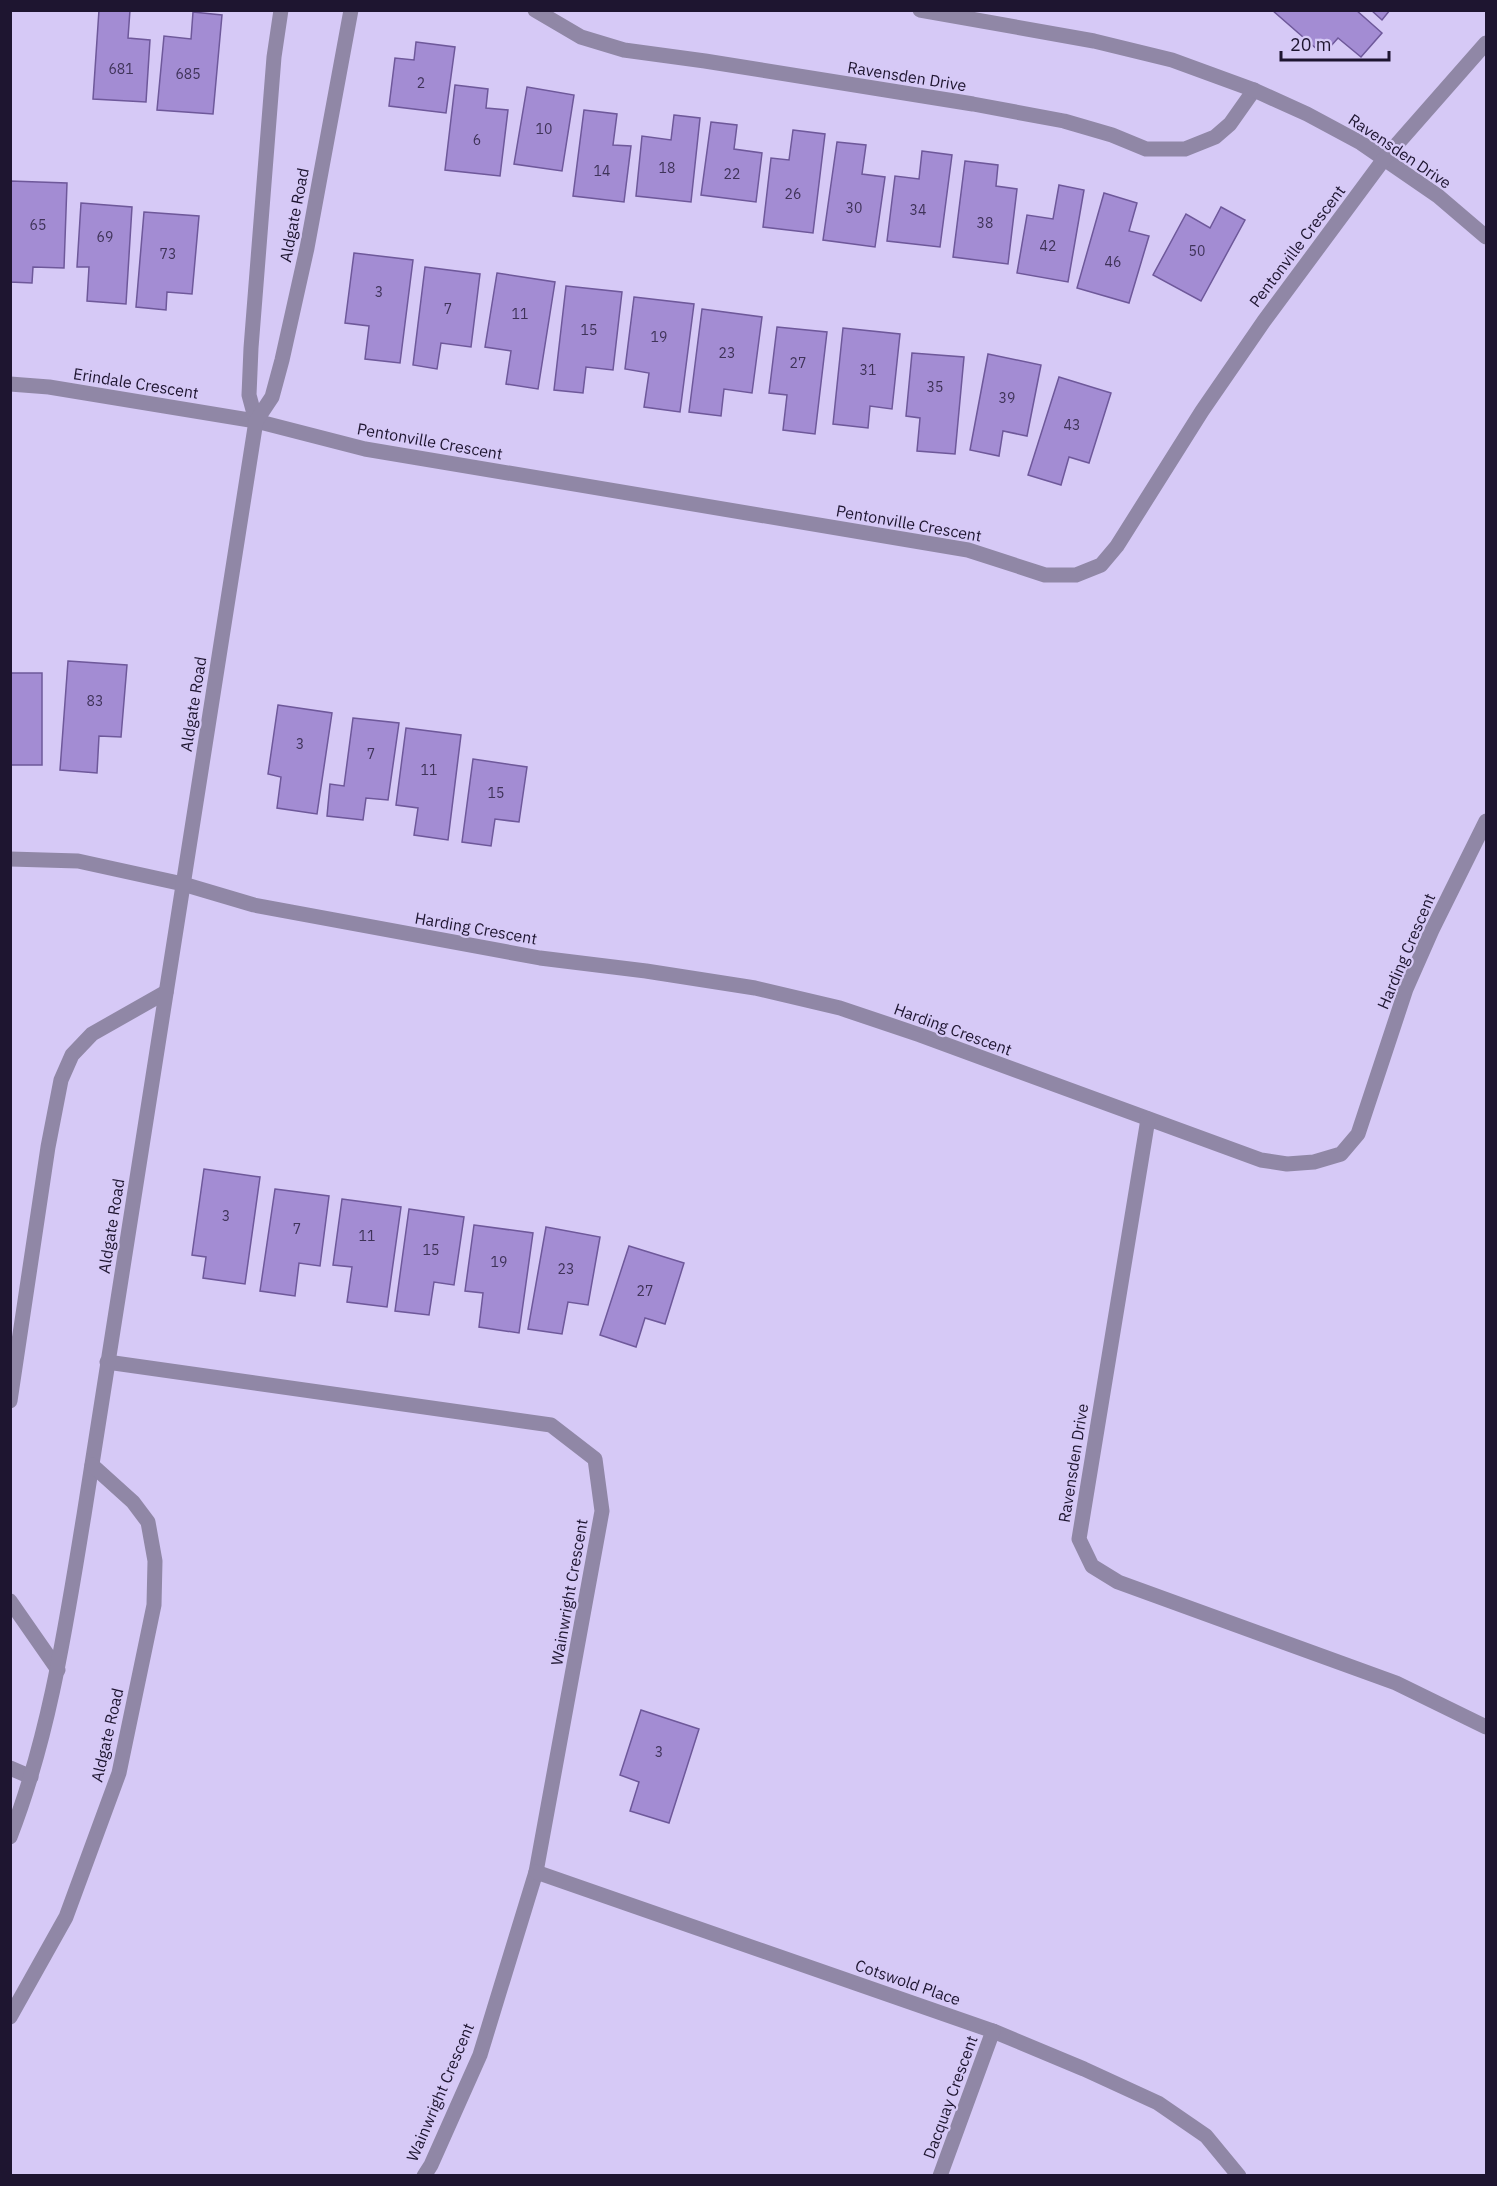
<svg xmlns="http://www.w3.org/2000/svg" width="1497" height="2186" viewBox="0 0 1497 2186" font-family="'IBM Plex Sans',sans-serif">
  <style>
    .building { fill: #a38cd3; stroke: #6e589a; stroke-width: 1.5 }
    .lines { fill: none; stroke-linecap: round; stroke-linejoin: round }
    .minor { stroke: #9087a6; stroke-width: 15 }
    .labels { text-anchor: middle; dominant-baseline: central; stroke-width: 4.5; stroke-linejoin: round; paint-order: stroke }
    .number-label { font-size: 14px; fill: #3f3359 }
    .street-label { font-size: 16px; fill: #1e1530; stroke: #d6c9f6 }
  </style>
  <rect width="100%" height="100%" fill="#d6c9f6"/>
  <!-- building -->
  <g class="building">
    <polygon points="99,10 130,10 128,38 150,40 146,102 93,99"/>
    <polygon points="1272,10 1356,10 1382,33 1361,57 1338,38 1330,47 1325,43 1319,51"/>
    <polygon points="1371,10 1390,10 1382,20"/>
    <polygon points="193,12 222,15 213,114 157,110 164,36 191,39"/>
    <polygon points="416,42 455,47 446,113 389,106 395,58 414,60"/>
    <polygon points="455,85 488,89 486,108 508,110 500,176 445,170"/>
    <polygon points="527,87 574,95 562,171 514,164"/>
    <polygon points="584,110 617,114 613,145 631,146 624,202 573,196"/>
    <polygon points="674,115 700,118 691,202 636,196 642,136 671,140"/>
    <polygon points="711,122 737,125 734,149 762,153 756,202 701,195"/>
    <polygon points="793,130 825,134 813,233 763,227 771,158 789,160"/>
    <polygon points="837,142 866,145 862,174 885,177 875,247 823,240"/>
    <polygon points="922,151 952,155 940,247 887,241 895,176 919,179"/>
    <polygon points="965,161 998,165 996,186 1017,189 1008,264 953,257"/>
    <polygon points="10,181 67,183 64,268 33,267 32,283 10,282"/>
    <polygon points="1059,185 1084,190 1068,282 1017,273 1027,215 1053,219"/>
    <polygon points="1104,193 1137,203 1129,231 1149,236 1129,303 1077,288"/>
    <polygon points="81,203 132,207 126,304 87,301 89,267 77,267"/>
    <polygon points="1221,207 1245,220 1201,301 1153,275 1186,214 1210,228"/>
    <polygon points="144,212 199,216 192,294 167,292 166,310 136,307"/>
    <polygon points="354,253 413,260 400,363 365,359 369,326 345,323"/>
    <polygon points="425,267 480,274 471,347 441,343 437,369 413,365"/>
    <polygon points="497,273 555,282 538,389 506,384 511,351 485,347"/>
    <polygon points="566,286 622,292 613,370 586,367 583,393 554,390"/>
    <polygon points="634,297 694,304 680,412 644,407 649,373 625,369"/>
    <polygon points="702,309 762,317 752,393 724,389 721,416 689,412"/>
    <polygon points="777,327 827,332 815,434 783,430 787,395 769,393"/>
    <polygon points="843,328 900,334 892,409 870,406 868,428 833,424"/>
    <polygon points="912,353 964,357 955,454 917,451 920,418 906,416"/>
    <polygon points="988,354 1041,365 1027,436 1003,431 999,456 970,450"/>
    <polygon points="1059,377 1111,393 1089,463 1069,457 1061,485 1028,475"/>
    <polygon points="68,661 127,665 121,737 99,736 97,773 60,770"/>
    <rect x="10" y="673" width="32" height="92"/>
    <polygon points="278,705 332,713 317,814 277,808 281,777 268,774"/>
    <polygon points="353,718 399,723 388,800 366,798 363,820 327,816 330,784 344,786"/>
    <polygon points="406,728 461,735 448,840 414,835 418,808 396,805"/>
    <polygon points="473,759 527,767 519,822 495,819 491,846 462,842"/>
    <polygon points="204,1169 260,1177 245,1284 203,1278 206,1257 192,1255"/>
    <polygon points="275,1189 329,1196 320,1266 299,1263 295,1296 260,1291"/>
    <polygon points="342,1199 401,1207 387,1307 347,1302 352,1267 333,1265"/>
    <polygon points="409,1209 464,1217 454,1285 434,1282 429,1315 395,1311"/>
    <polygon points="474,1225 533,1233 519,1333 479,1327 483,1293 465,1291"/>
    <polygon points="546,1227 600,1237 588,1305 568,1302 562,1334 528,1329"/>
    <polygon points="629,1246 684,1263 665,1324 645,1318 636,1347 600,1335"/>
    <polygon points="641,1710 699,1729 669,1823 630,1811 639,1782 620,1775"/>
  </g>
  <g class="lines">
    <!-- minor -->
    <g class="minor">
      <polyline points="535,10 581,37 624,50 705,61 973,104 1064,121 1112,135 1146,149 1185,149 1215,137 1230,124 1254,90"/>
      <polyline points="920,10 1094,41 1172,60 1254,90 1307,114 1361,143 1438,196 1486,237"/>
      <polyline points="10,384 49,387 256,421 365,449 968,550 1045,575 1076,575 1101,565 1117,546 1202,411 1264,321 1384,159 1486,43"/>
      <polyline points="256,421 249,395 251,348 274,57 281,10"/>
      <polyline points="10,859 78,861 183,884 254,905 540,958 646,971 755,988 840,1008 920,1035 1261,1160 1287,1164 1314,1162 1341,1154 1358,1134 1406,989 1432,930 1486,821"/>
      <polyline points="1148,1119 1079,1539 1092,1566 1118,1582 1396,1683 1486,1727"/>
      <polyline points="107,1362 551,1425 595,1459 602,1511 536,1872 480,2055 431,2165 424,2176"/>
      <polyline points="10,1401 48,1147 61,1080 72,1055 92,1034 166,992"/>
      <polyline points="10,1601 58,1670"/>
      <polyline points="10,1768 31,1777"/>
      <path d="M10 1837C50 1734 66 1624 84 1515L256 421 272 397 282 360 307 248 351 10"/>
      <polyline points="536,1872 993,2031 1084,2069 1158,2103 1206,2136 1239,2176"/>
      <polyline points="10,2017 66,1917 119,1773 154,1605 155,1561 148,1522 133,1502 92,1465"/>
      <polyline points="940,2176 993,2031"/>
    </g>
  </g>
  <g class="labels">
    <!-- number labels -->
    <g class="number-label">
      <text x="121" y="69">681</text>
      <text x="188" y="74">685</text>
      <text x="421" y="83">2</text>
      <text x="544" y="129">10</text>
      <text x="477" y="140">6</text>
      <text x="667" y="168">18</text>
      <text x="602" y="171">14</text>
      <text x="732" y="174">22</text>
      <text x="793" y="194">26</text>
      <text x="854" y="208">30</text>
      <text x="918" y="210">34</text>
      <text x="985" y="223">38</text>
      <text x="38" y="225">65</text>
      <text x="105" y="237">69</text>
      <text x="1048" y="246">42</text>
      <text x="1197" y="251">50</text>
      <text x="168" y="254">73</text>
      <text x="1113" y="262">46</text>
      <text x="379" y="292">3</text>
      <text x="448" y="309">7</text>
      <text x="520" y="314">11</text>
      <text x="589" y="330">15</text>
      <text x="659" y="337">19</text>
      <text x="727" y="353">23</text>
      <text x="798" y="363">27</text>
      <text x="868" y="370">31</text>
      <text x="935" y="387">35</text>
      <text x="1007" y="398">39</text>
      <text x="1072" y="425">43</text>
      <text x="95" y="701">83</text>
      <text x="300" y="744">3</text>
      <text x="371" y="754">7</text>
      <text x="429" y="770">11</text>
      <text x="496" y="793">15</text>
      <text x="226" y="1216">3</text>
      <text x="297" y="1229">7</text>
      <text x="367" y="1236">11</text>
      <text x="431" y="1250">15</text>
      <text x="499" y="1262">19</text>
      <text x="566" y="1269">23</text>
      <text x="645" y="1291">27</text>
      <text x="659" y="1752">3</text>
    </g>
    <!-- street labels -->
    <g class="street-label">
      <text transform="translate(907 76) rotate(9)">Ravensden Drive</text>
      <text transform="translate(1400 151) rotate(34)">Ravensden Drive</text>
      <text transform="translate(294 215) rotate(-79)">Aldgate Road</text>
      <text transform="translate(1297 246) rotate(-53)">Pentonville Crescent</text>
      <text transform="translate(136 383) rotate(9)">Erindale Crescent</text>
      <text transform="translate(430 441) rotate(10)">Pentonville Crescent</text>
      <text transform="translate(909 523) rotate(10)">Pentonville Crescent</text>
      <text transform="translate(193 704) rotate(-81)">Aldgate Road</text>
      <text transform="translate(476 928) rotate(10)">Harding Crescent</text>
      <text transform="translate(1406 951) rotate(-67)">Harding Crescent</text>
      <text transform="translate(953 1029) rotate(20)">Harding Crescent</text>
      <text transform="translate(111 1226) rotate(-81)">Aldgate Road</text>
      <text transform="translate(1073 1463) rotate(-81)">Ravensden Drive</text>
      <text transform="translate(569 1592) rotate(-80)">Wainwright Crescent</text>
      <text transform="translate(107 1735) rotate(-77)">Aldgate Road</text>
      <text transform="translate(908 1982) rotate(19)">Cotswold Place</text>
      <text transform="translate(440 2092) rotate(-67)">Wainwright Crescent</text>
      <text transform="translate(950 2097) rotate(-70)">Dacquay Crescent</text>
    </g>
  </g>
  <!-- border -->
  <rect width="1497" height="2186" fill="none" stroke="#1e1530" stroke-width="24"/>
  <!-- scale -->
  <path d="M1281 51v9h108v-9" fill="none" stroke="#1e1530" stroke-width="3"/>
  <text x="1290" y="51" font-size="18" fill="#1e1530" stroke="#d6c9f6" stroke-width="4.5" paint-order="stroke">20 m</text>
</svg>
